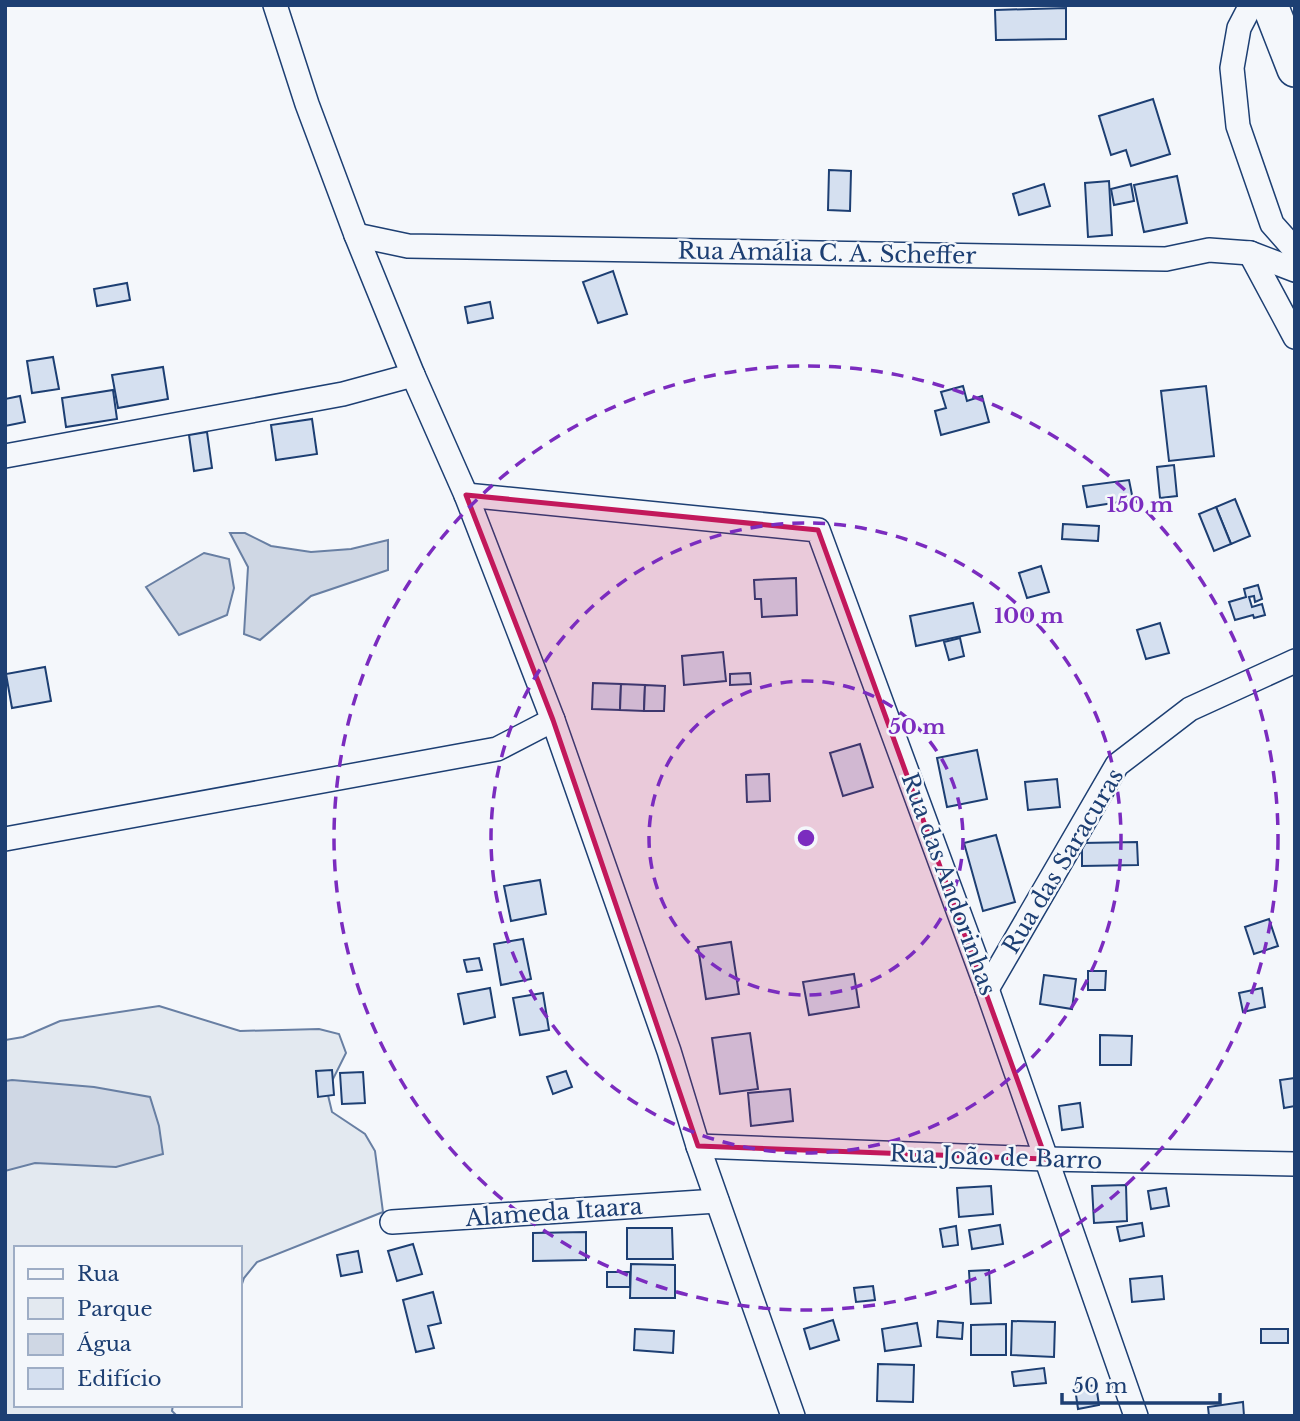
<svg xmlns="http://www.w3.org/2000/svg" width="1300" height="1421" viewBox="0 0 1300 1421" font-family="'Libre Baskerville',serif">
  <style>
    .green { fill: #e3e9f0; stroke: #687fa3; stroke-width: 2 }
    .water { fill: #cfd7e4; stroke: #687fa3; stroke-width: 2 }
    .building { fill: #d5e0f0; stroke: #1d3f73; stroke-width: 2 }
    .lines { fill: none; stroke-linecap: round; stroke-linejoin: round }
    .minor-casing { stroke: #1d3f73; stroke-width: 26 }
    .highway-casing { stroke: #1d3f73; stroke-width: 38 }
    .minor { stroke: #f4f7fb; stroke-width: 23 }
    .highway { stroke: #f4f7fb; stroke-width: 35 }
    .marked { fill: #c2185b; fill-opacity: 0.2; stroke: #c2185b; stroke-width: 5; stroke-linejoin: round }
    .ring { fill: none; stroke: #7b2cbf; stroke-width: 3.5; stroke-dasharray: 12 9 }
    .labels { text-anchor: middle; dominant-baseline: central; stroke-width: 5; stroke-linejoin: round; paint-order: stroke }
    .street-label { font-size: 23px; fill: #1d3f73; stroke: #f4f7fb }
    .centre { fill: #7b2cbf; stroke: #f4f7fb; stroke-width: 3.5 }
    .ring-label { font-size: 21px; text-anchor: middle; font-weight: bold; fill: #7b2cbf; stroke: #f4f7fb; stroke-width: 5; stroke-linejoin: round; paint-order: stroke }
  </style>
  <rect width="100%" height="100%" fill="#f4f7fb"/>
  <!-- green -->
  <polygon class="green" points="159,1006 240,1031 319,1029 339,1034 346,1053 327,1091 332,1112 365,1134 375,1151 383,1212 257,1262 244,1278 240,1290 240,1248 16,1248 16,1405 173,1405 172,1411 177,1416 5,1416 5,1040 23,1037 60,1021"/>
  <!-- water -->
  <g class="water">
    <polygon points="230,533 245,533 271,546 311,552 351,549 388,540 388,570 311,596 260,640 244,634 248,567"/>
    <polygon points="204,553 229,559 234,588 227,615 179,635 146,587"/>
    <polygon points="12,1080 94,1087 150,1097 159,1126 163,1154 116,1167 35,1163 5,1171 5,1081"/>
  </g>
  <!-- building -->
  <g class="building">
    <polygon points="1066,8 1066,39 996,40 995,10"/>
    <polygon points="1153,99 1170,154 1131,166 1126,150 1111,155 1099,116"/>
    <polygon points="829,170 851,171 850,211 828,210"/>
    <polygon points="1177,176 1187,223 1144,232 1134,185"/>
    <polygon points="1109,181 1112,235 1088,237 1085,183"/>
    <polygon points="1044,184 1050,206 1019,215 1013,194"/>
    <polygon points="1131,184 1134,201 1114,205 1111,189"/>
    <polygon points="613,271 627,314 598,323 583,282"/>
    <polygon points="127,283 130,300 97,306 94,289"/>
    <polygon points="490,302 493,318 468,323 465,307"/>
    <polygon points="53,357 59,389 32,393 27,361"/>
    <polygon points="163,367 168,399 118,408 112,375"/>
    <polygon points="963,386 967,401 982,396 989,422 941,435 935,411 946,408 941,392"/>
    <polygon points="1206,386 1214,456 1169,461 1161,391"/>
    <polygon points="113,390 117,419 66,427 62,398"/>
    <polygon points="20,396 25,422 5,426 5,399"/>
    <polygon points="312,419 317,454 276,460 271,425"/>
    <polygon points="207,432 212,468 194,471 189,435"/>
    <polygon points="1174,465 1177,496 1160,498 1157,467"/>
    <polygon points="1129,480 1133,500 1087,507 1083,486"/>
    <polygon points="1235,499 1250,536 1231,544 1216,507"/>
    <polygon points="1216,507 1231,544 1214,551 1199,514"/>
    <polygon points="1063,524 1099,526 1098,541 1062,539"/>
    <polygon points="1041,566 1049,592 1027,598 1019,573"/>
    <polygon points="796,578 797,615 762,617 761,599 755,599 754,580"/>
    <polygon points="1258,585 1262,599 1255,602 1254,596 1249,597 1252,607 1262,604 1265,615 1254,618 1253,615 1235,620 1229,602 1246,597 1244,589"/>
    <polygon points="973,603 980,632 916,646 910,616"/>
    <polygon points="1160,623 1169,653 1146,659 1137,630"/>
    <polygon points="960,638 964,656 949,660 944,642"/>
    <polygon points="723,652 726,681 684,685 682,656"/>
    <polygon points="45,667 51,701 12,708 6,674"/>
    <polygon points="750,673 751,684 730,685 730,674"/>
    <polygon points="593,683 621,684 620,710 592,709"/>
    <polygon points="621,684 645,685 644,711 620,710"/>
    <polygon points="645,685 665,686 664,711 644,711"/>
    <polygon points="860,744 873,787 843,796 830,753"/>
    <polygon points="977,750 987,799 947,807 937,758"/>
    <polygon points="769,774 770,801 747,802 746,775"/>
    <polygon points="1057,779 1060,807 1028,810 1025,782"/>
    <polygon points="996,835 1015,902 983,911 964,843"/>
    <polygon points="1137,842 1138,865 1082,866 1082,843"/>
    <polygon points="540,880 546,914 511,921 504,886"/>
    <polygon points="1269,919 1278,946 1254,954 1245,927"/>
    <polygon points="523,939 531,979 501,985 494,944"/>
    <polygon points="731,942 739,994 706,999 698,947"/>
    <polygon points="479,958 482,970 467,972 464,960"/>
    <polygon points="1088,971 1106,971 1105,990 1088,990"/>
    <polygon points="854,974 859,1007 809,1015 803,982"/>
    <polygon points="1044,975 1076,979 1072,1009 1040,1004"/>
    <polygon points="490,988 495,1017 464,1024 458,994"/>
    <polygon points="1262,988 1265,1007 1243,1012 1239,993"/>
    <polygon points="543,993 549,1030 520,1035 513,998"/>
    <polygon points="750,1033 758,1089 720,1094 712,1038"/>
    <polygon points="1100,1035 1132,1036 1131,1065 1100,1065"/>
    <polygon points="332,1070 334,1095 318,1097 316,1071"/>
    <polygon points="566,1071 572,1087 553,1094 547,1077"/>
    <polygon points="363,1072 365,1103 342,1104 340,1073"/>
    <polygon points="1295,1078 1295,1106 1284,1108 1280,1080"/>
    <polygon points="790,1089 793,1121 751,1126 748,1093"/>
    <polygon points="1080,1103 1083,1127 1062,1130 1059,1106"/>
    <polygon points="1126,1185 1127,1221 1094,1223 1092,1186"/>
    <polygon points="991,1186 993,1214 959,1217 957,1188"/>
    <polygon points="1166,1188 1169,1206 1151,1209 1148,1191"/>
    <polygon points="1142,1223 1144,1236 1120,1241 1117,1227"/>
    <polygon points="1000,1225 1003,1244 972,1249 969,1230"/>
    <polygon points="956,1226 958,1245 943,1247 940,1229"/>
    <polygon points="627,1228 672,1228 673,1259 627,1259"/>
    <polygon points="586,1232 586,1260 533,1261 533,1233"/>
    <polygon points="413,1244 422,1274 397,1281 388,1251"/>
    <polygon points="358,1251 362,1272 341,1276 337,1255"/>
    <polygon points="631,1264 675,1265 675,1298 630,1298"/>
    <polygon points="989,1270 991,1303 971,1304 969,1271"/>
    <rect x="607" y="1272" width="23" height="15"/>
    <polygon points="1162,1276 1164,1299 1132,1302 1130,1279"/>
    <polygon points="873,1286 875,1300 856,1302 854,1288"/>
    <polygon points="433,1292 441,1323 428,1326 434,1348 416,1352 403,1300"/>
    <polygon points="833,1320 839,1340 810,1349 804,1329"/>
    <polygon points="938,1321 963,1323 962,1339 937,1337"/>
    <polygon points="1012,1321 1055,1322 1054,1357 1011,1355"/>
    <polygon points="917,1323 921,1346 885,1351 882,1329"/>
    <polygon points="1006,1324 1006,1355 971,1355 971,1325"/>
    <polygon points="635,1329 674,1331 673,1353 634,1350"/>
    <rect x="1261" y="1329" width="27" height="14"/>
    <polygon points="878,1364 914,1365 913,1402 877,1401"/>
    <polygon points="1044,1368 1046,1383 1014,1386 1012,1372"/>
    <polygon points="1096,1385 1099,1405 1078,1409 1075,1388"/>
    <polygon points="1243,1402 1244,1416 1209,1416 1208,1407"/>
  </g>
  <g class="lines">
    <!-- minor casing -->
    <g class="minor-casing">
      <g id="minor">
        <polyline points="275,5 307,104 356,235 413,375 466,495 553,720 669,1051 698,1146 793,1416"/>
        <polyline points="1251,5 1239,28 1232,68 1238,126 1272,224 1295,250"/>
        <polyline points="356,235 408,246 1166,259 1209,250 1250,253 1295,270"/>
        <polyline points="1250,253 1295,337"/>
        <polyline points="5,456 343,394 413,375"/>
        <polyline points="466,495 818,530 987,989 1136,1416"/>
        <polyline points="5,839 497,749 553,720"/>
        <polyline points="987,989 1117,765 1190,709 1295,661"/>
        <polyline points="698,1146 1046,1159 1295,1164"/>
        <polyline points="392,1222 717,1201"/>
      </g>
    </g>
    <!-- highway casing -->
    <g class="highway-casing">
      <polyline id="highway" points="1270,5 1295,69"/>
    </g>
    <!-- minor -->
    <use href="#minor" class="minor"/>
    <!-- highway -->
    <use href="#highway" class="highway"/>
  </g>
  <!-- marked area -->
  <path class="marked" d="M466 495 818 530 1046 1159 698 1146 553 720Z"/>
  <!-- distance rings -->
  <g class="ring">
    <circle cx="806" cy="838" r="157"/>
    <circle cx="806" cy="838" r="315"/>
    <circle cx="806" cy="838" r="472"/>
  </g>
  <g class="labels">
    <!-- street labels -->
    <g class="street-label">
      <text transform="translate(827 253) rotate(1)">Rua Amália C. A. Scheffer</text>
      <text transform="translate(1063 861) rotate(-59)">Rua das Saracuras</text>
      <text transform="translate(949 884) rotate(70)">Rua das Andorinhas</text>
      <text transform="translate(996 1157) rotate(2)">Rua João de Barro</text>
      <text transform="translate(554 1212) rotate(-4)">Alameda Itaara</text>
    </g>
  </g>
  <circle cx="806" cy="838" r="10" class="centre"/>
  <g class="ring-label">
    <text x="1140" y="512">150 m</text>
    <text x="1029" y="623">100 m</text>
    <text x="917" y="734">50 m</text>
  </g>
  <!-- border -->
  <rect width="1300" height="1421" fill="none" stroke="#1d3f73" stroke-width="14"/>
  <!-- legend -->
  <rect x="14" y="1246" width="228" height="161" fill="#f4f7fb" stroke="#9eadc5" stroke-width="2"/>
  <rect x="28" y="1269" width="35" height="10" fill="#f4f7fb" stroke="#9eadc5" stroke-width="2"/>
  <text x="77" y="1281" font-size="21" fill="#1d3f73">Rua</text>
  <rect x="28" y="1298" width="35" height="21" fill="#e3e9f0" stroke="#9eadc5" stroke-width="2"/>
  <text x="77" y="1316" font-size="21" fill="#1d3f73">Parque</text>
  <rect x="28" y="1334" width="35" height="21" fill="#cfd7e4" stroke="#9eadc5" stroke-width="2"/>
  <text x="77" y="1351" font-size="21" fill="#1d3f73">Água</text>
  <rect x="28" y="1368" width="35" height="21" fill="#d5e0f0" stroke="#9eadc5" stroke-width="2"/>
  <text x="77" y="1386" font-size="21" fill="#1d3f73">Edifício</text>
  <!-- scale -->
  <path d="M1062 1393v10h158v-10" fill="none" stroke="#1d3f73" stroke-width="3.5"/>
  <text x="1072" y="1393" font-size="21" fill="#1d3f73" stroke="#f4f7fb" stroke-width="5" paint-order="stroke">50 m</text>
</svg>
